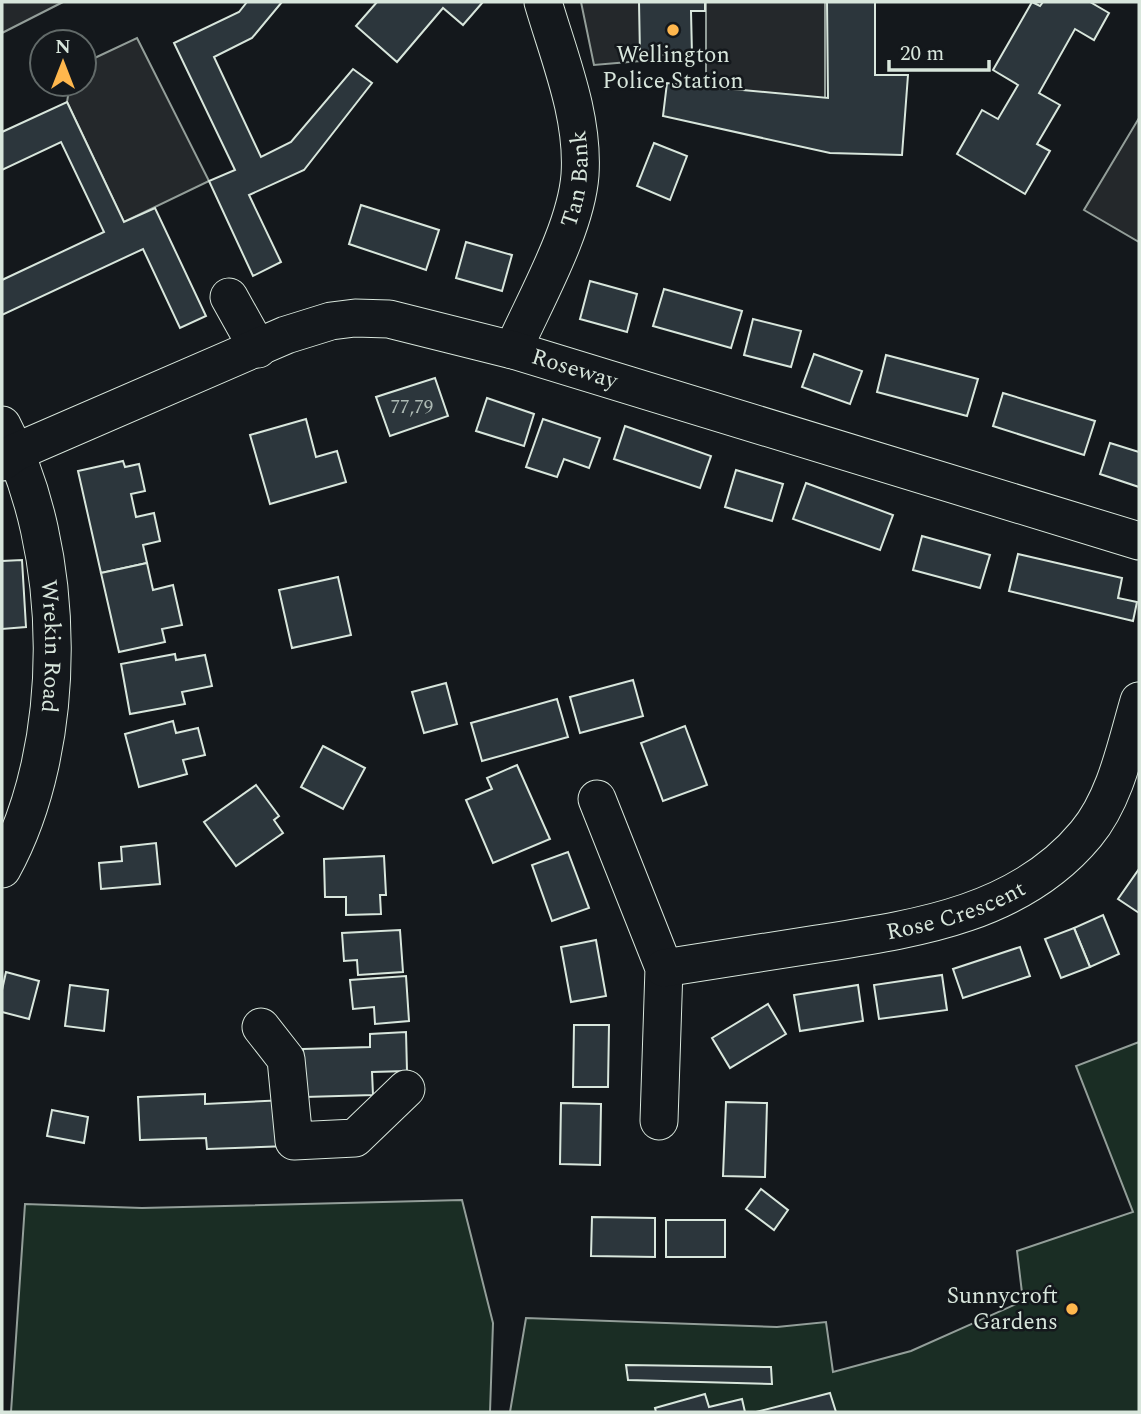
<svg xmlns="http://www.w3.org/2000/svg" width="1141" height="1414" viewBox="0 0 1141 1414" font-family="Spectral,serif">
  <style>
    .green { fill: #1a2d24; stroke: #939e99; stroke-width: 2 }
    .parking { fill: #24282b; stroke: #939e99; stroke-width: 2 }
    .building { fill: #2c363c; stroke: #d8e6dc; stroke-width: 2 }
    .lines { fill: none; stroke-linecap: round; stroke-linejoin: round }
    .minor-casing { stroke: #d8e6dc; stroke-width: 39 }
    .minor { stroke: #14181c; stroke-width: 37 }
    .poi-dot { fill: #ffb74d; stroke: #14181c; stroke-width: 2.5 }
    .labels { text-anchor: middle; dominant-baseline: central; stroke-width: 5; stroke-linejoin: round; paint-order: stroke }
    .number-label { font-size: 19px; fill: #adbab4 }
    .poi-label { font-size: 23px; fill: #d8e6dc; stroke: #14181c }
    .street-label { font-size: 23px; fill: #d8e6dc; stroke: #14181c }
  </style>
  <rect width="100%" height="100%" fill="#14181c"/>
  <!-- green -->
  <g class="green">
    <polygon points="1139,1042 1139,1412 510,1412 526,1318 777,1327 826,1322 833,1372 911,1351 1023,1301 1017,1251 1133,1212 1076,1066"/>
    <polygon points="462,1200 493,1323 490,1412 11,1412 25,1204 142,1208"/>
  </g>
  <!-- parking -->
  <g class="parking">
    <polygon points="2,2 63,2 2,33"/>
    <polygon points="581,2 671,2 640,2 640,61 594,65"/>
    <polygon points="706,2 825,2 825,119 706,91"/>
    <polygon points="137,38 209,181 124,222 67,102 70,84 84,84 84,63"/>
    <polygon points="1139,118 1139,242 1084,210"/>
  </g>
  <!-- building -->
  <g class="building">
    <polygon points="247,2 282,2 252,38 214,57 261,157 291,142 353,69 372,83 304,170 249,195 281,262 253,276 209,181 235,170 174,43 239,12"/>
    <polygon points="377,2 483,2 463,25 443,8 397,62 356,26"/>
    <polygon points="639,2 705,2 705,11 691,11 692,55 640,55"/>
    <polygon points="827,2 875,2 875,75 908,75 902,155 830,153 663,116 667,83 828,98"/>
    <polygon points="1032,2 1040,6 1043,2 1090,2 1109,13 1094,40 1075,29 1039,93 1060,105 1037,144 1050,151 1025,194 957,154 982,110 998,119 1018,85 993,70"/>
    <polygon points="67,102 124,222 155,208 206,316 180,328 143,249 2,315 2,280 104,232 61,142 2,170 2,132"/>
    <polygon points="654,143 687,156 670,200 637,186"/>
    <polygon points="361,205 439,230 426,270 349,244"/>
    <polygon points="466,242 512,255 502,291 456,278"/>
    <polygon points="590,281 637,294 627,332 580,319"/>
    <polygon points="664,289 742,311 731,348 653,326"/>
    <polygon points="753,319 801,331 791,367 744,355"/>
    <polygon points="814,354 862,371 850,404 802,387"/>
    <polygon points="886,355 978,379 967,416 877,392"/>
    <polygon points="435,378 448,416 390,436 376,397"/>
    <polygon points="1003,393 1095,421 1084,455 993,426"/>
    <polygon points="487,398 534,414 524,446 476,431"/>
    <polygon points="306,419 316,457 337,451 346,482 270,504 250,435"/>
    <polygon points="543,419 600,438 589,468 564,459 557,477 526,467"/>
    <polygon points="625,426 711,456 700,488 614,459"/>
    <polygon points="1110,443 1139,452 1139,487 1100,474"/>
    <polygon points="123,461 125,467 139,464 145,491 131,494 136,517 154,513 160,541 143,545 147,563 101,573 78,471"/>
    <polygon points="736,470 783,484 772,521 725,507"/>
    <polygon points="806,483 893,515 880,550 793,519"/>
    <polygon points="922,536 990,555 980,588 913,570"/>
    <polygon points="1018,554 1122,578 1118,598 1137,602 1133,621 1009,591"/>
    <polygon points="22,560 26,627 2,629 2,561"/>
    <polygon points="147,563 153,590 173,585 182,625 162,629 165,642 119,652 101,573"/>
    <polygon points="338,577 351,635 292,648 279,590"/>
    <polygon points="175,654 176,660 205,655 212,686 182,692 185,704 130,714 121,664"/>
    <polygon points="633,680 643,716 580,733 570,697"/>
    <polygon points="446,683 457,724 424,733 412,692"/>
    <polygon points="557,699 568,737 482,761 471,723"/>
    <polygon points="173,721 176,733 198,728 205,755 183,760 187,774 139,787 125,734"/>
    <polygon points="685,726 707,785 663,801 641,743"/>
    <polygon points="323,746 365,768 343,809 301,787"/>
    <polygon points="517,765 550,839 493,863 466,800 492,789 487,778"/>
    <polygon points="256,785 279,816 274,820 283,833 236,866 204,822"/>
    <polygon points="156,843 160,884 101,889 99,863 122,861 121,847"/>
    <polygon points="568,852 589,908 552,921 532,865"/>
    <polygon points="384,856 386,895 380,895 381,914 346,915 346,897 325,897 324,859"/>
    <polygon points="1139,869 1139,913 1118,899"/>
    <polygon points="1103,915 1119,954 1090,967 1074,928"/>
    <polygon points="1074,928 1090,967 1061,978 1045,939"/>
    <polygon points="400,930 403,972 358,975 357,960 344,961 342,933"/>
    <polygon points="596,940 606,996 571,1002 561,947"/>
    <polygon points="1020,947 1030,976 963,998 953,969"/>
    <polygon points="6,972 39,981 29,1019 2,1012 2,990"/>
    <polygon points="942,975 947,1010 879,1019 874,985"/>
    <polygon points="406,976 409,1021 375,1024 374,1007 353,1009 350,980"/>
    <polygon points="70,985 108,990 104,1031 65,1026"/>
    <polygon points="858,985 863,1021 800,1031 794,995"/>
    <polygon points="768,1004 786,1034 730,1068 712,1038"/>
    <polygon points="574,1025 609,1025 608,1087 573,1087"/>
    <polygon points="406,1032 407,1071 372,1072 373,1095 305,1097 303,1049 370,1047 370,1034"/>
    <polygon points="205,1094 205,1104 286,1100 288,1146 207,1149 206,1138 140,1140 138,1097"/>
    <polygon points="726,1102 767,1103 765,1177 723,1176"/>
    <polygon points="561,1103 601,1104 600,1165 560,1164"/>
    <polygon points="52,1110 88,1117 84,1143 47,1136"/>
    <polygon points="761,1189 788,1210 774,1230 746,1209"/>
    <polygon points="592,1217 655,1218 655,1257 591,1256"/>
    <rect x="666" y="1220" width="59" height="37"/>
    <polygon points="626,1365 771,1367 772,1384 628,1380"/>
    <polygon points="830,1393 836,1412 756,1412"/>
    <polygon points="705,1394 709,1407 742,1399 745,1412 656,1412 655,1408"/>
  </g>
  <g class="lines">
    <!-- minor casing -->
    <g class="minor-casing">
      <g id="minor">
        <polyline points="229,297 258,349"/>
        <path id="s1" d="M513 350C535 300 576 229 580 175 584 116 559 57 543 2"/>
        <path id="s2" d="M2 425C68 549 70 746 2 869"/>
        <path id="s3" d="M2 462 16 452 286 335 331 321 355 318 389 319 513 350 1139 541"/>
        <polyline points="597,799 664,968 659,1121"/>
        <path id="s4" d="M664 968C715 960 766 952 817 944 914 929 1019 915 1086 834 1116 798 1126 745 1139 701"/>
        <polyline points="261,1027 286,1059 294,1141 355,1138 406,1089"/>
      </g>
    </g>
    <!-- minor -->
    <use href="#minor" class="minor"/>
  </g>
  <!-- markers -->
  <g class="poi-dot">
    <circle cx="673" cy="30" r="7"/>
    <circle cx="1072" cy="1309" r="7"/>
  </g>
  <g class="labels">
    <!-- number labels -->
    <g class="number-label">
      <text x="412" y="407">77,79</text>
    </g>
    <!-- poi labels -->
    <g class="poi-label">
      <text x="673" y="55">Wellington<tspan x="673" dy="26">Police Station</tspan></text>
      <text x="1058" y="1296" text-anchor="end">Sunnycroft<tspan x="1058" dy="26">Gardens</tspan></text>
    </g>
    <!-- street labels -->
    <g class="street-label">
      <text stroke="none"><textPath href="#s1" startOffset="184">Tan Bank</textPath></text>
      <text stroke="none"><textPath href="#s3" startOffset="609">Roseway</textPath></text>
      <text stroke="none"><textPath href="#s2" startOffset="229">Wrekin Road</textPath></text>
      <text stroke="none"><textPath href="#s4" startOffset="298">Rose Crescent</textPath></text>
    </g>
  </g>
  <!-- border -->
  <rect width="1141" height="1414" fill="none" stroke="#d8e6dc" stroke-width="7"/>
  <!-- north arrow -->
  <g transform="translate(63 63)"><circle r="33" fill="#14181c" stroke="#626a69" stroke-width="2"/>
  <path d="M0-5L12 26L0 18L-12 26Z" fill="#ffb74d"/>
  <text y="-10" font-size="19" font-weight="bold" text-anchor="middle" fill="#d8e6dc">N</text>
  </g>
  <!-- scale -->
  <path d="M889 60v10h100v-10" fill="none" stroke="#d8e6dc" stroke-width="3.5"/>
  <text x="900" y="60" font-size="21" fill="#d8e6dc" stroke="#14181c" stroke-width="5" paint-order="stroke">20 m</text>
</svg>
